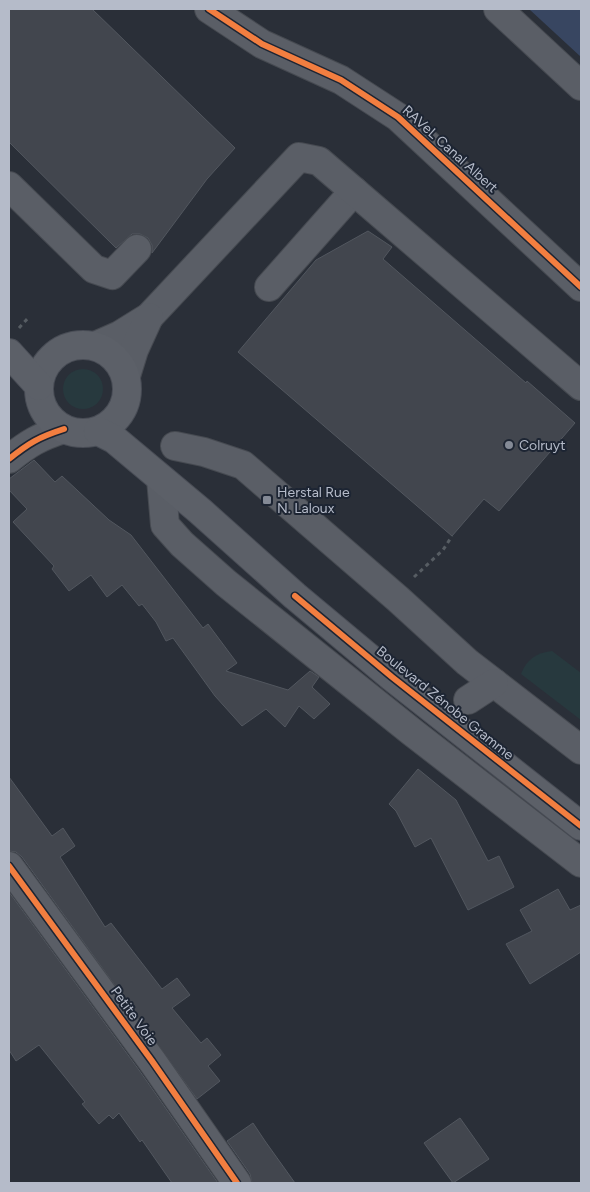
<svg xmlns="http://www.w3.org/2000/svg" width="590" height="1192" viewBox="0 0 590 1192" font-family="Figtree,sans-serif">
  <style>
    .green { fill: #27393e }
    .water { fill: #384661 }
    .building { fill: #42464e; stroke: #52575f }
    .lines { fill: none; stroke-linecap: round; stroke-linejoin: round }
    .minor-casing { stroke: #464a51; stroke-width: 30 }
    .major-casing { stroke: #484c55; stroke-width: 30 }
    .path { stroke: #575d63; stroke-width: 3; stroke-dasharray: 4 4; stroke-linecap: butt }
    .minor { stroke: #5a5e66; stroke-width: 28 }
    .major { stroke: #5c6068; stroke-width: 28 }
    .cycleway-casing { stroke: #1d2533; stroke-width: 9 }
    .cycleway { stroke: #f27e40; stroke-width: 6 }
    .poi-dot { fill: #848a96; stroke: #1d2533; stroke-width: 2 }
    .labels { text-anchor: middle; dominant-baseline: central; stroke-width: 4; stroke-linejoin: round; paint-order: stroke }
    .street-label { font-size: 14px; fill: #b5bbc9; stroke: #1d2533 }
    .poi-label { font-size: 14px; fill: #b5bbc9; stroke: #1d2533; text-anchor: start }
  </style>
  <rect width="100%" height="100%" fill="#2a2f38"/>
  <!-- green -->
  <g class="green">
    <circle cx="83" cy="389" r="20"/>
    <path d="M552 651 581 673V720L521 674C527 659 536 653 552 651Z"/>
  </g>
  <!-- water -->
  <polygon class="water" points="529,9 581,9 581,57"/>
  <!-- building -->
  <g class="building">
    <polygon points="9,9 92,9 235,148 207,179 152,253 152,245 148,238 140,234 132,234 116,248 9,142"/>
    <polygon points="368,231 392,247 383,259 526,383 527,381 575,423 499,511 484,499 452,536 238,352 316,260"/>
    <polygon points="34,460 55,482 62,476 109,520 131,535 203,628 208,624 237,663 226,671 288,690 310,671 319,677 312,687 330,704 314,719 299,706 285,727 266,709 242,726 215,696 173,638 166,641 156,622 142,604 139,606 122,585 107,597 91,575 69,591 52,569 54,566 13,522 27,509 9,490 9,479"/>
    <polygon points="418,769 456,800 488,861 499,856 514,887 468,910 431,838 415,847 396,811 389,804"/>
    <polygon points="9,777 52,836 63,828 75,846 60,857 105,927 111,923 162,989 177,978 190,995 172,1008 201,1043 207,1038 221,1055 208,1066 220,1081 197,1099 22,857 16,852 9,851"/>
    <polygon points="558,889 570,910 581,905 581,952 530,984 506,944 532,931 520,910"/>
    <polygon points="9,892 139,1070 218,1183 172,1183 142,1140 140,1142 119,1113 113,1119 109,1115 99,1124 82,1104 85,1102 39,1045 16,1061 9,1050"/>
    <polygon points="460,1118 489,1159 453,1183 424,1143"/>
    <polygon points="253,1123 265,1141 295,1183 252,1183 250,1174 227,1141"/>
  </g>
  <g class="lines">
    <!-- minor casing -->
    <g class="minor-casing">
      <g id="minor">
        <polyline points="209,9 262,44 341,80 398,117 581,287"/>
        <polyline points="498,9 581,86"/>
        <polyline points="9,186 94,269 112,275 137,249"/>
        <polyline points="269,287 354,191"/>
        <polyline points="95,346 120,335 149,317 299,157 319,161 581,386"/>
        <polyline points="126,376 134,350 149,317"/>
        <polyline points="175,446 204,452 243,465 398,599 467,662 581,750"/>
        <path d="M9 459C29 443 39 437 64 429"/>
        <polyline points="161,479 165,525 182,544 226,583 412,732 581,863"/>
        <polyline points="468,700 494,683"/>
        <polyline points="9,866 152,1061 237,1183"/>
      </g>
    </g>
    <!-- major casing -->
    <g class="major-casing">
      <g id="major">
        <circle cx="83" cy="389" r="44"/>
        <polyline points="9,353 39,386"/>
        <polyline points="98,431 114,439 200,511 295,596 392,677 581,826"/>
      </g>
    </g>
    <!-- path -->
    <g class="path">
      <polyline points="19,328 29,317"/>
      <polyline points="414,577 443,550 452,536"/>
    </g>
    <!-- minor -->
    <use href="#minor" class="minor"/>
    <!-- major -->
    <use href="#major" class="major"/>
    <!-- cycleway casing -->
    <g class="cycleway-casing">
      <g id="cycleway">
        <polyline points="209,9 262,44 341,80 398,117 581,287"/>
        <path d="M9 459C29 443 39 437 64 429"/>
        <polyline points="295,596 392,677 581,826"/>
        <polyline points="9,866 152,1061 237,1183"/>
      </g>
    </g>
    <!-- cycleway -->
    <use href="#cycleway" class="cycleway"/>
  </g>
  <!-- markers -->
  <g class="poi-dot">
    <circle cx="509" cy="445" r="5"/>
    <rect x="262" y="495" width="10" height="10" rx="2.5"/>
  </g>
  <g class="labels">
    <!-- street labels -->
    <g class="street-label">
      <text transform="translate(450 149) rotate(42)">RAVeL Canal Albert</text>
      <text transform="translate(445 703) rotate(39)">Boulevard Zénobe Gramme</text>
      <text transform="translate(134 1016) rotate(54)">Petite Voie</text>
    </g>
    <!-- poi labels -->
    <g class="poi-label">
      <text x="519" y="445">Colruyt</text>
      <text x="277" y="492">Herstal Rue<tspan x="277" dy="16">N. Laloux</tspan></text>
    </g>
  </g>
  <!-- border -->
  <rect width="590" height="1192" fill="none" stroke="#b5bbc9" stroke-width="20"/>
</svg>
